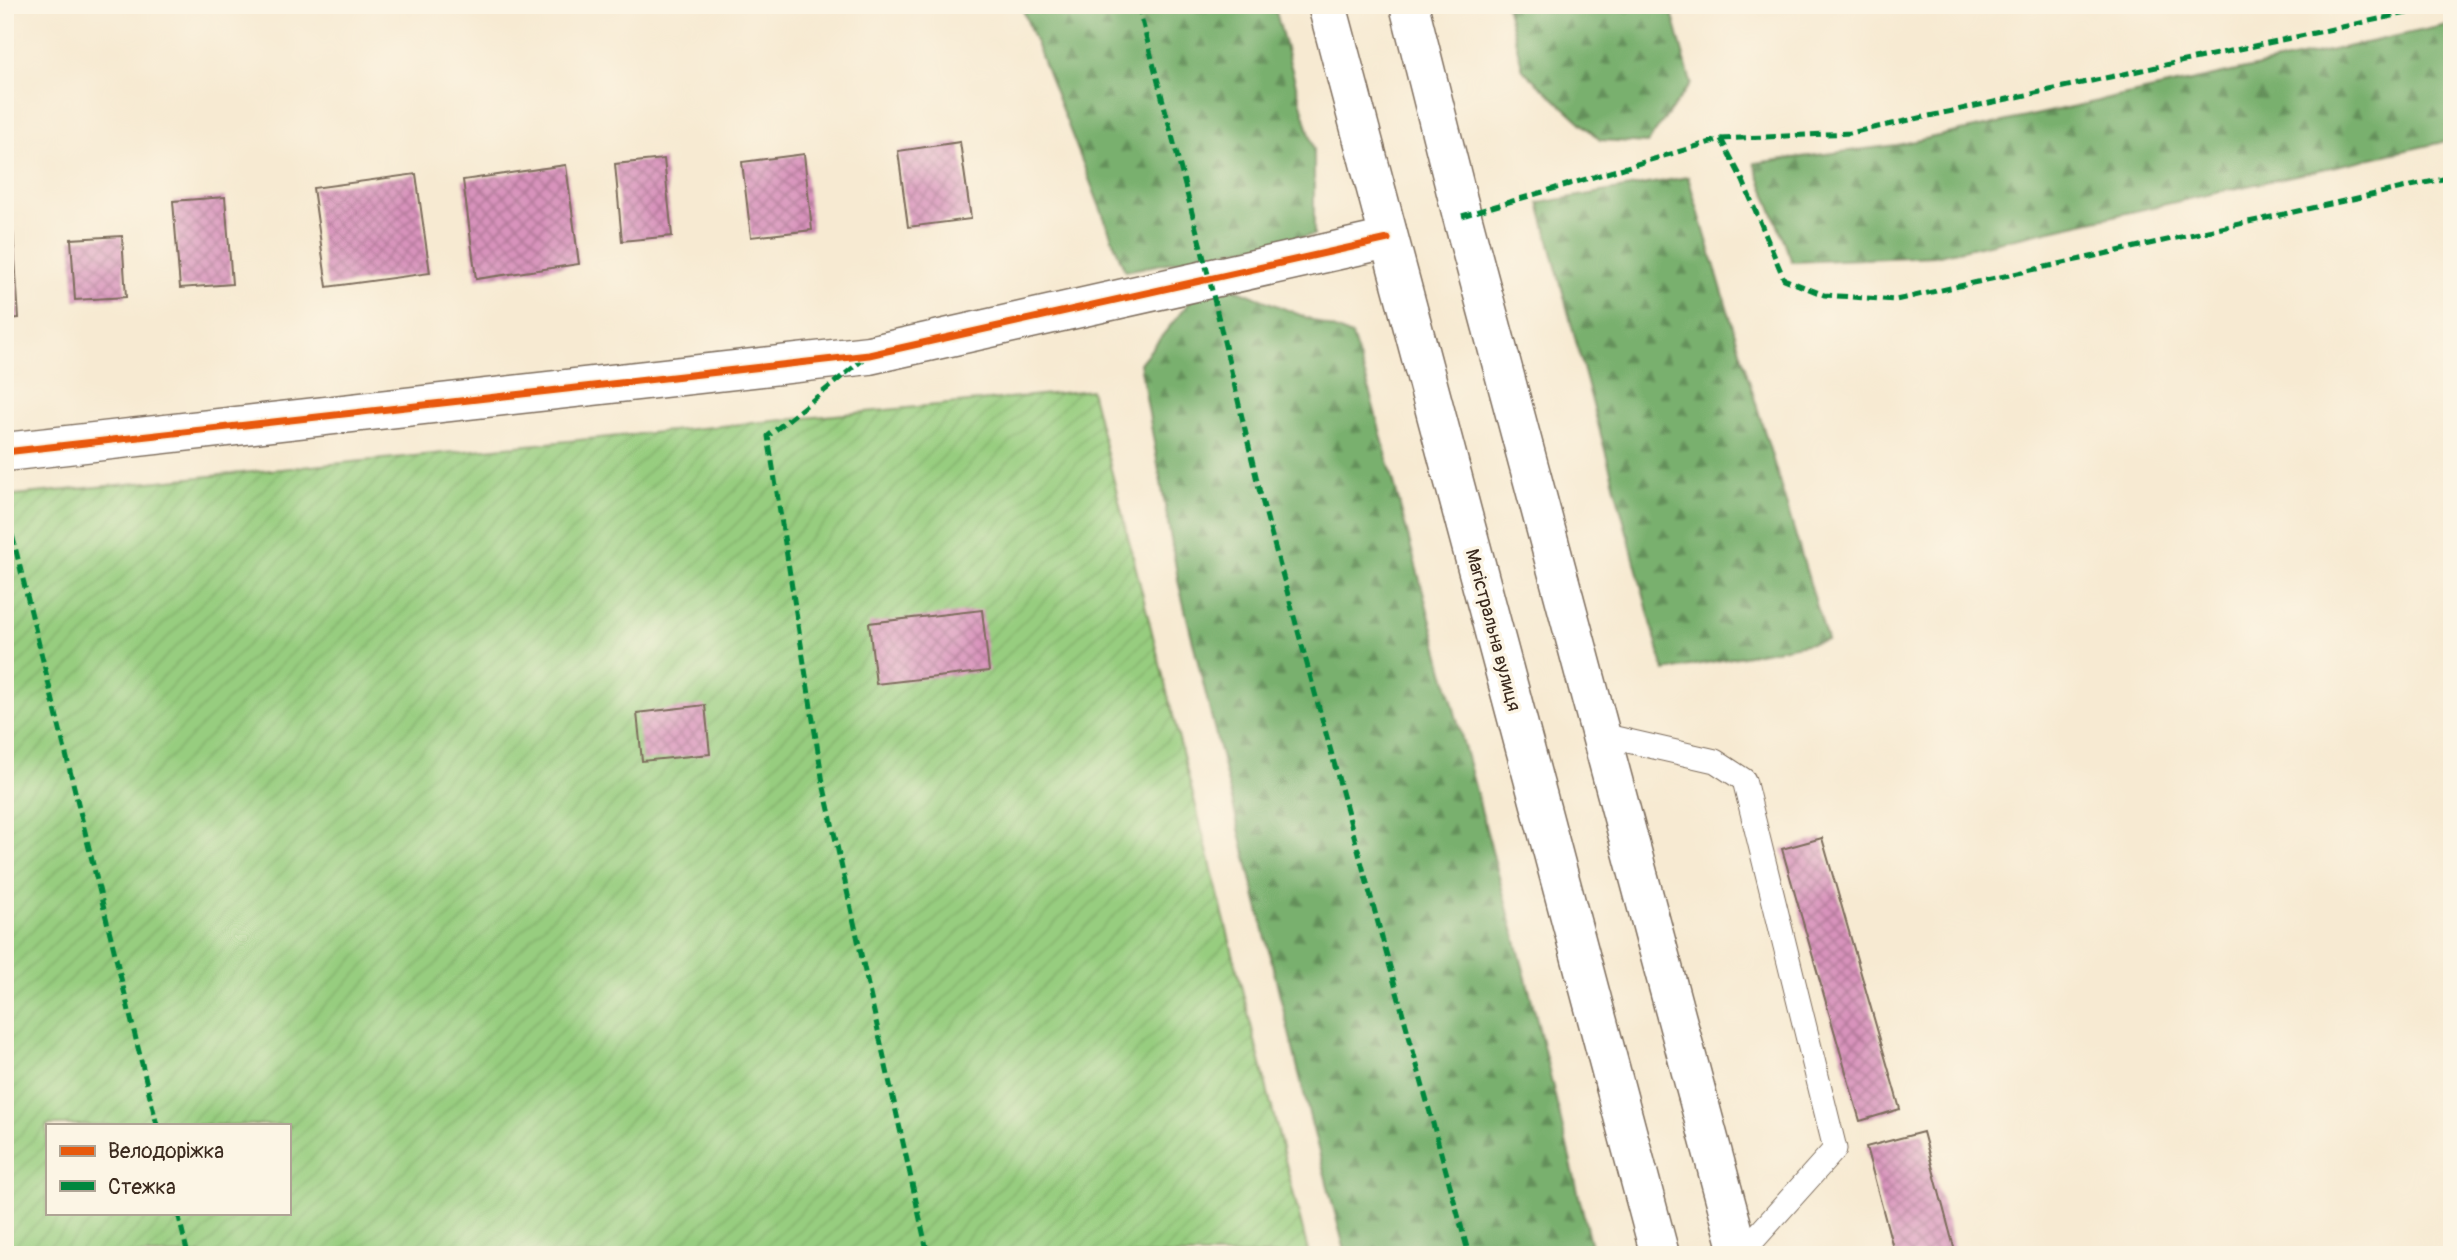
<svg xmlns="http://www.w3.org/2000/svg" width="2457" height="1260" viewBox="0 0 2457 1260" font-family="Pangolin,sans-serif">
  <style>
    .forest { fill: url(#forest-firs); stroke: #5a6d46; stroke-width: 2 }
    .garden { fill: url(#garden-furrows); stroke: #697c4e; stroke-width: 2; fill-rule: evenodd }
    .building { fill: url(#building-cross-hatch) }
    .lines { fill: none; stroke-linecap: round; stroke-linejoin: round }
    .lane-casing { stroke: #7d6d5d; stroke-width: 25 }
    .street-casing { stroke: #7d6d5d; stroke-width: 41 }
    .primary-casing { stroke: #7d6d5d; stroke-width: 41 }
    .lane { stroke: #fff; stroke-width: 23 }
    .street { stroke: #fff; stroke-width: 38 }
    .primary { stroke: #fff; stroke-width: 38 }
    .quiet { stroke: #00873e; stroke-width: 5; stroke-dasharray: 10 5; stroke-linecap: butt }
    .cycleway-casing { stroke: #fcf5e5; stroke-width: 11 }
    .cycleway { stroke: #e8590c; stroke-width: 7 }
    .labels { text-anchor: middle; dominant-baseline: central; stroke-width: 7; stroke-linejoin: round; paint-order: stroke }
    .street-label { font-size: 19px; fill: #3b2a1e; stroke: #fcf5e5 }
  </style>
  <defs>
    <pattern id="forest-firs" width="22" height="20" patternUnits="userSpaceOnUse" patternTransform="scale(1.75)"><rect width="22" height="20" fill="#79b06e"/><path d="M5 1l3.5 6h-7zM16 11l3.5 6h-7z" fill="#648f5a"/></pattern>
    <pattern id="garden-furrows" width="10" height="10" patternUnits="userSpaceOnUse" patternTransform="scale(1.75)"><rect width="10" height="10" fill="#97cd7f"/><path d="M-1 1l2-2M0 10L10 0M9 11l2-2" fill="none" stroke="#83b06d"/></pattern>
    <pattern id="building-cross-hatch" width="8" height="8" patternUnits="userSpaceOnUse" patternTransform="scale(1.75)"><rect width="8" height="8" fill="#d893bc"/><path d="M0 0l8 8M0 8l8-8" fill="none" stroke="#b07898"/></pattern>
  </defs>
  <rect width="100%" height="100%" fill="#fcf5e5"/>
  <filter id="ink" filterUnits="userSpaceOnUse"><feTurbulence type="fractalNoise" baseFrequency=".0143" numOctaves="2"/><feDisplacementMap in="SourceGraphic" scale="14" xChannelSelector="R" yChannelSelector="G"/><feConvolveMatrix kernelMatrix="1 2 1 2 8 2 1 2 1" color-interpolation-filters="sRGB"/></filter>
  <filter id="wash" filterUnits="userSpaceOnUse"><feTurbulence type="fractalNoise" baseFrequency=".00686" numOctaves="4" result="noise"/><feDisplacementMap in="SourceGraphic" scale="28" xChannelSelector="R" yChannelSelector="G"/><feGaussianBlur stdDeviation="1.57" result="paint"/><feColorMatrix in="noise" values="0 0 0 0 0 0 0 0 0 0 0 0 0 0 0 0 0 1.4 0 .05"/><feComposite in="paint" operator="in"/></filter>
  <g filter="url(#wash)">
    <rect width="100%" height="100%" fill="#f7ead2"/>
    <!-- forest -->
    <g class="forest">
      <polygon points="1021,5 1274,5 1314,150 1314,235 1125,271"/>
      <polygon points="1506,5 1670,5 1691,83 1647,143 1600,140 1523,70"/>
      <polygon points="2452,24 2452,140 1935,256 1792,262 1754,163 1897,145"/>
      <polygon points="1688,177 1827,640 1664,671 1539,203"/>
      <polygon points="1209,278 1352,336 1367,382 1535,1012 1593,1255 1346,1255 1310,1118 1179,585 1140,363"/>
    </g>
    <!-- garden -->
    <path class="garden" d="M1091 390 1309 1255H5V496ZM47 1125H289V1213H47Z"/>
    <g id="blocks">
      <!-- building -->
      <g class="building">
        <polygon points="960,142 971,219 908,227 898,151"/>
        <polygon points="804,154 812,230 751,237 742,162"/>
        <polygon points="664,159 672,236 622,241 615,164"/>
        <polygon points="566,165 579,264 476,279 463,180"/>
        <polygon points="416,174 430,273 327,287 313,188"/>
        <polygon points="225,197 232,284 180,288 173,201"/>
        <polygon points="13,231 19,318 5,319 5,232"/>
        <polygon points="122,236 126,297 75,300 71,239"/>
        <polygon points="982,610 989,671 876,684 869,623"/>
        <polygon points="705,705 710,754 642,761 637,713"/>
        <polygon points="1822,838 1900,1109 1860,1121 1782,849"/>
        <polygon points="1923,1132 1956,1255 1895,1255 1866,1147"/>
      </g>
    </g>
  </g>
  <g filter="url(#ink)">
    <use href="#blocks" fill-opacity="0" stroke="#7d6d5d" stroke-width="2"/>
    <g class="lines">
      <!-- lane casing -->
      <g class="lane-casing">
        <polyline id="lane" points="1602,735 1715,761 1744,780 1835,1149 1740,1255"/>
      </g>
      <!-- street casing -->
      <g class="street-casing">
        <polyline id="street" points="5,452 869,355 1388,239"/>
      </g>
      <!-- primary casing -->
      <g class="primary-casing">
        <g id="primary">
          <polyline points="1327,5 1660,1255"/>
          <polyline points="1409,5 1462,216 1740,1255"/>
        </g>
      </g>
      <!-- lane -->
      <use href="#lane" class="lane"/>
      <!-- street -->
      <use href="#street" class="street"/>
      <!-- primary -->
      <use href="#primary" class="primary"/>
      <!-- quiet -->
      <g class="quiet">
        <polyline points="1138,5 1209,278 1259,489 1469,1255"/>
        <polyline points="1721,139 1850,133 2444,5"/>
        <polyline points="1462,216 1721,139 1743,181 1784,279 1824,295 1896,300 2452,177"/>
        <polyline points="865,358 768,436 823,783 928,1255"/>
        <polyline points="5,506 157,1125"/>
        <polyline points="178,1213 188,1255"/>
      </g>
      <!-- cycleway casing -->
      <g class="cycleway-casing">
        <polyline id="cycleway" points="5,452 869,355 1388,239"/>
      </g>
      <!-- cycleway -->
      <use href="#cycleway" class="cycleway"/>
    </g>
  </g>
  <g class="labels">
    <!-- street labels -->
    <g class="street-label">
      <text transform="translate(1493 630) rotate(75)">Магістральна вулиця</text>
    </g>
  </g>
  <!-- margin -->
  <rect width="2457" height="1260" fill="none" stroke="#fcf5e5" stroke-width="28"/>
  <!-- legend -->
  <rect x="46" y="1124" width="245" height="91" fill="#fcf5e5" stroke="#afa495" stroke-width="2"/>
  <rect x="60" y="1146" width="35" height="10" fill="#e8590c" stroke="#afa495" stroke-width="2"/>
  <text x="108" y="1158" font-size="21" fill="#3b2a1e">Велодоріжка</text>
  <rect x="60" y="1181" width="35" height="10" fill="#00873e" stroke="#afa495" stroke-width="2"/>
  <text x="108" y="1194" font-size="21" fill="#3b2a1e">Стежка</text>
</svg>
